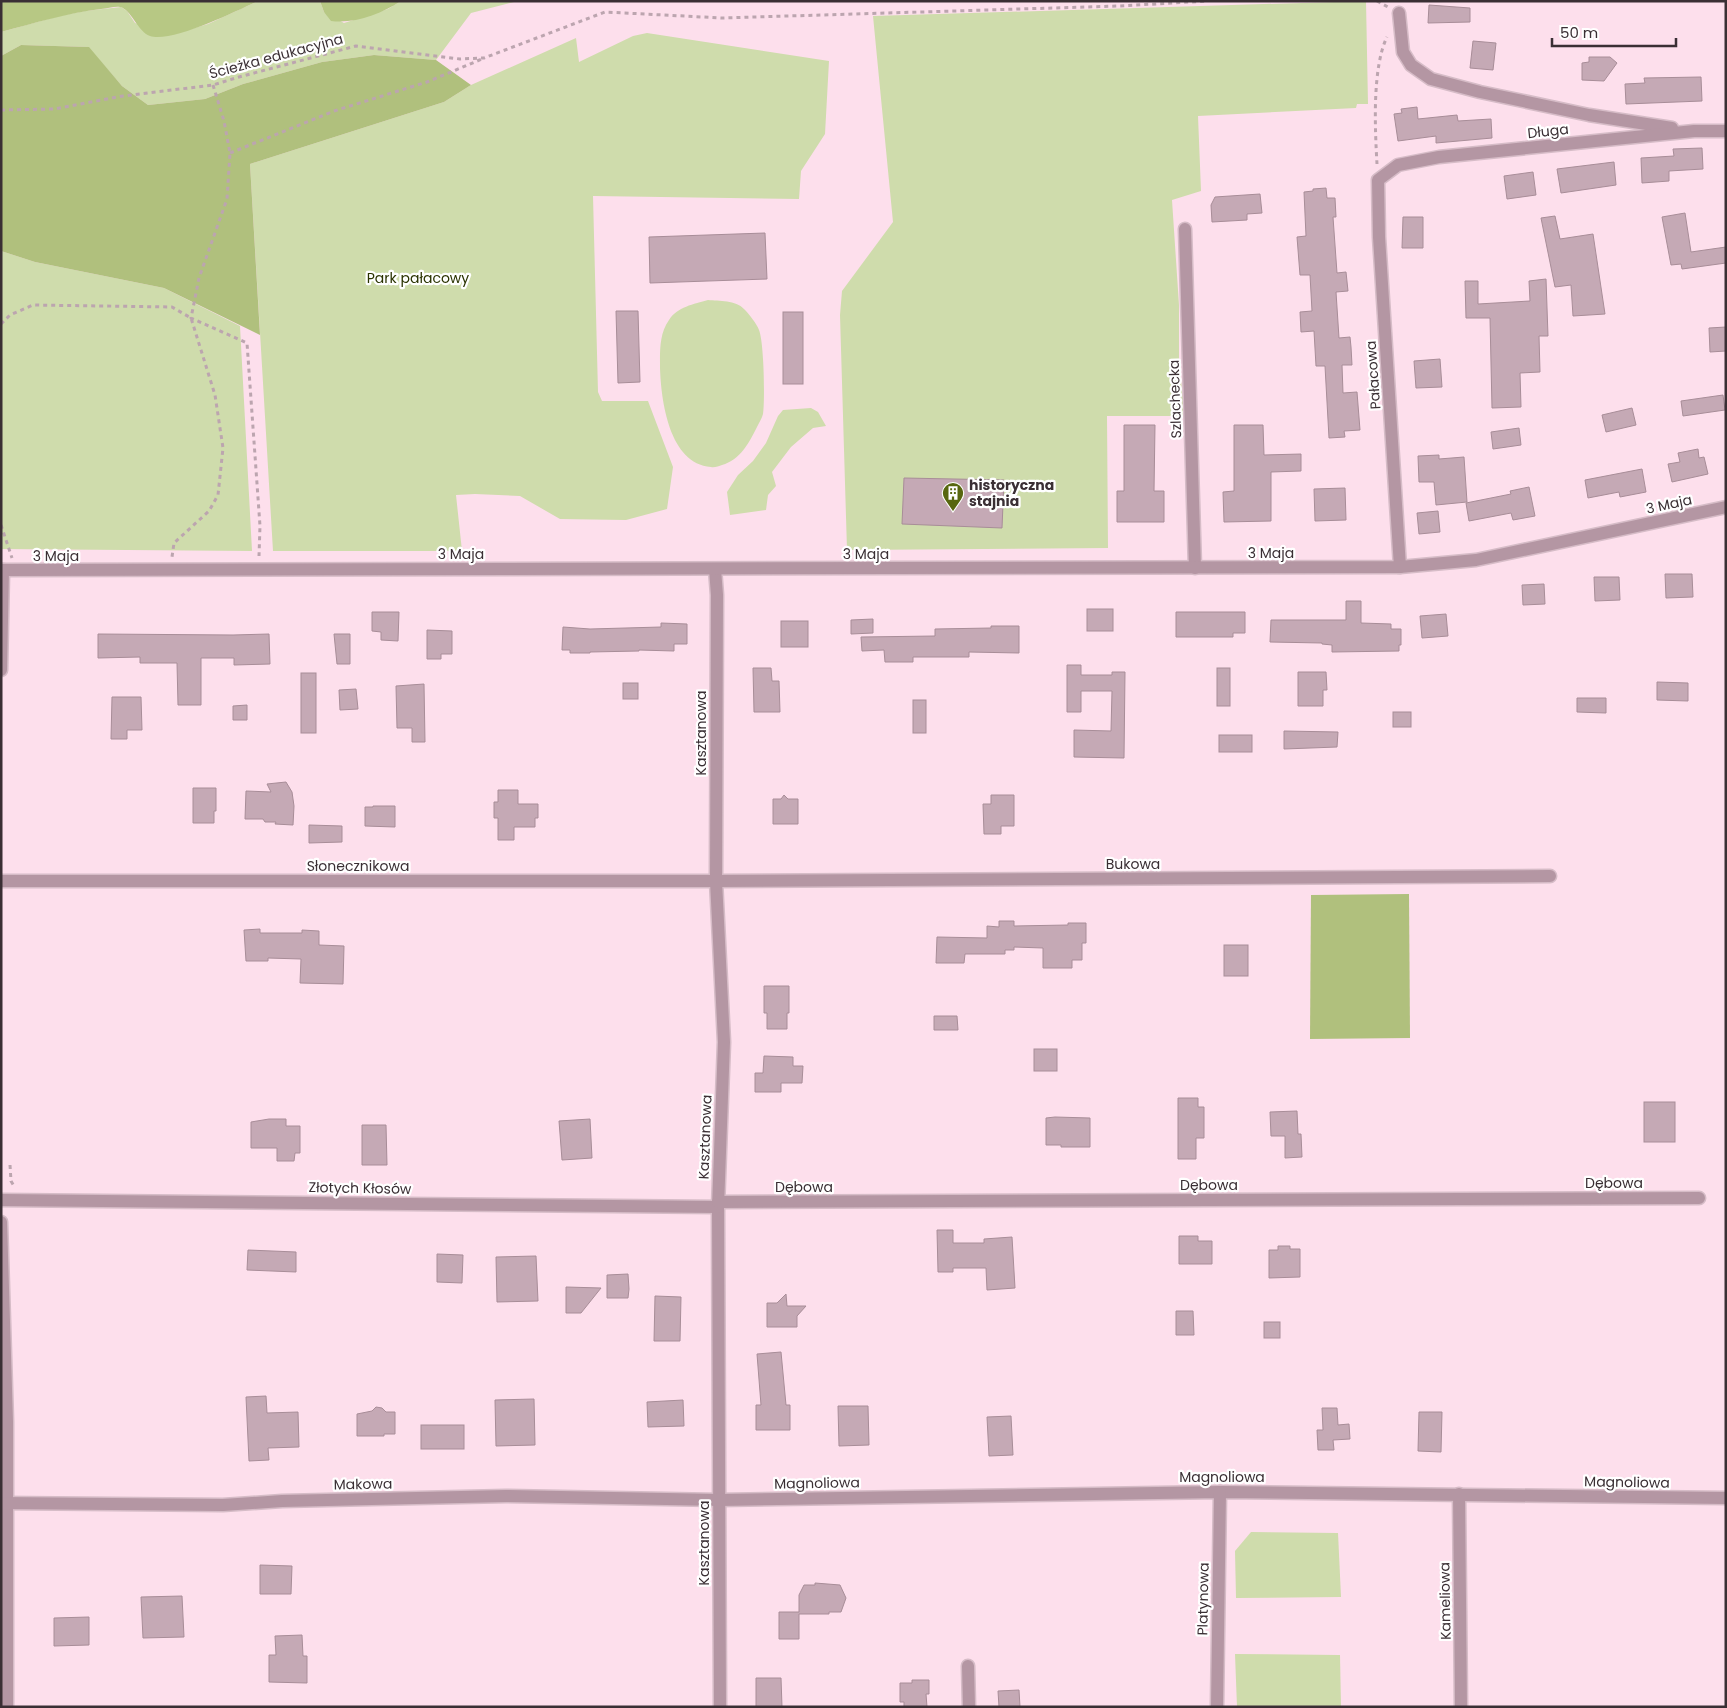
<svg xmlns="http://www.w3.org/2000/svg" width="1727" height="1708" viewBox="0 0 1727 1708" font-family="Poppins,sans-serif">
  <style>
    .green { fill: #cfdcac }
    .forest { fill: #b0c07d }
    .water { fill: #b7c884 }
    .building { fill: #c5a9b5; stroke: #a88d98 }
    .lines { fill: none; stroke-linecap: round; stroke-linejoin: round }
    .minor-casing { stroke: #d6bcc7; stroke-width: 15 }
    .path { stroke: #bca5af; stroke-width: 3; stroke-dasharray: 4 4; stroke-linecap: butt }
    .minor { stroke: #b496a3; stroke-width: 12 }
    .labels { text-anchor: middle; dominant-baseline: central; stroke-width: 4.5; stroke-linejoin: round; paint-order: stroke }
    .street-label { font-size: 14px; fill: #3a2f34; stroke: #fff }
    .park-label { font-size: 14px; fill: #2a3300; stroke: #fff }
    .poi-label { font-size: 14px; font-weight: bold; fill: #3a2f34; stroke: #fff; text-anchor: start }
  </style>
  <rect width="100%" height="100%" fill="#fddfec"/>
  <!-- green -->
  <g class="green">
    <polygon points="258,1 320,1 324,12 344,23 388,9 401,1 518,1 471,13 436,60 374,55 322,62 243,84 205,99 148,105 122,86 88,47 21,45 1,56 1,32 59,16 85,11 121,7 127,11 135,23 174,34 208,24"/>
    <polygon points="1366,1 1368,104 1357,104 1356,108 1198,116 1201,191 1172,200 1179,305 1179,363 1185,416 1107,416 1108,548 847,550 840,315 842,291 893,222 873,16"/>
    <polygon points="647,33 829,61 825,134 801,171 799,199 593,196 598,392 602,401 648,401 673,467 667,509 626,520 560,519 520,496 475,494 456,495 462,551 273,551 250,164 444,102 471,85 576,38 579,62 633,36"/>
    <polygon points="1,251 35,262 164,288 240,326 252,551 1,549"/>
    <path d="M708 300C719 301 736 300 744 309 749 314 757 324 759 330 764 342 765 400 763 414 762 418 759 423 757 427 749 443 740 460 722 465 719 466 714 468 711 467 669 464 661 400 660 368 660 352 659 334 669 320 677 307 694 304 708 300Z"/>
    <polygon points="811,408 818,412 826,426 813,428 791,447 772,472 776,486 768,495 766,510 730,515 727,492 738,475 753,461 766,443 778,416 783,410"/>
    <polygon points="1251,1532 1338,1533 1341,1597 1236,1598 1235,1551"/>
    <polygon points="1235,1654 1340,1655 1341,1707 1237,1707"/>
  </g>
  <!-- forest -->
  <g class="forest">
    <polygon points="21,45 89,47 122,86 148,105 205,99 243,84 322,62 374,55 436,60 471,85 444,102 250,164 260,335 164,288 35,262 1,251 1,56"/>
    <polygon points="1409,894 1410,1038 1310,1039 1311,895"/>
  </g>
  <!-- water -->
  <g class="water">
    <path d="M1 1H258C236 11 172 43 150 36 138 32 131 9 120 7 115 6 107 9 101 9 67 13 35 23 1 32Z"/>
    <path d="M320 1H401C381 14 355 24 331 21L324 12Z"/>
  </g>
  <!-- building -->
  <g class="building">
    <polygon points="1429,5 1470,8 1470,22 1428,23"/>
    <polygon points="1473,41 1496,43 1493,70 1470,68"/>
    <polygon points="1589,57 1610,57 1617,63 1604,81 1582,80 1582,63 1589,62"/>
    <polygon points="1701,77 1702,101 1626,104 1625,84 1645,83 1644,78"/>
    <polygon points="1417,107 1418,119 1457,115 1458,121 1491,119 1492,138 1436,143 1436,136 1398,141 1394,114 1402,113 1401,109"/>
    <polygon points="1702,148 1703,169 1669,171 1669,181 1642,183 1641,158 1674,156 1673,149"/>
    <polygon points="1614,162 1616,185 1561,193 1557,169"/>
    <polygon points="1533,172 1536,195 1507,199 1504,176"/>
    <polygon points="1326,188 1327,198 1335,198 1336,217 1333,217 1337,273 1346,272 1348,291 1336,292 1339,338 1350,337 1351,347 1352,365 1342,365 1343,393 1357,392 1360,430 1344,431 1345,437 1329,438 1325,366 1316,366 1314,331 1301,332 1300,312 1312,311 1310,275 1300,275 1297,237 1306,236 1304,192 1313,191 1313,189"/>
    <polygon points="1260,194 1262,213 1247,214 1247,220 1212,222 1211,205 1215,197"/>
    <polygon points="1685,213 1691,252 1726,247 1726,263 1682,269 1681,264 1671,265 1662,217"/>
    <polygon points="1555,216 1560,239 1593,234 1605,314 1573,316 1571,285 1555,287 1541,218"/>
    <polygon points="1403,217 1423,217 1423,248 1402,248"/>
    <polygon points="765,233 767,279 650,283 649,237"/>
    <polygon points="1546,279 1548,336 1539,336 1540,372 1520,373 1521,407 1492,408 1490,318 1466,318 1465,281 1478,281 1478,304 1530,301 1529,281"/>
    <polygon points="616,311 638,311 640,382 618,383"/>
    <rect x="783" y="312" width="20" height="72"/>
    <polygon points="1726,327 1726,351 1710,352 1709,328"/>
    <polygon points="1440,359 1442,387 1416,388 1414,361"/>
    <polygon points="1723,395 1725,410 1683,416 1681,401"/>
    <polygon points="1632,408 1636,425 1606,432 1602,415"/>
    <polygon points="1124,425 1155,425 1154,491 1164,491 1164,522 1117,522 1117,491 1124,491"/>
    <polygon points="1234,425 1263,425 1264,455 1301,454 1301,471 1271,472 1271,521 1224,522 1223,492 1234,491"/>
    <polygon points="1519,428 1521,445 1493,449 1491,432"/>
    <polygon points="1698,449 1699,458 1704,457 1708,474 1672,482 1668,464 1680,462 1678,453"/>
    <polygon points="1439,455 1439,459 1464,457 1467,502 1436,505 1434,482 1419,482 1418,456"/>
    <polygon points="1642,469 1646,492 1620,497 1619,492 1588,498 1585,480"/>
    <polygon points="904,478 1004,480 1002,528 902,524"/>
    <polygon points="1529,487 1535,516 1513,520 1511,513 1469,521 1466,503 1511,494 1510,491"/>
    <polygon points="1345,488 1346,520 1315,521 1314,489"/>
    <polygon points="1438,511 1440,532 1419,534 1417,513"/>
    <polygon points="1665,574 1692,574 1693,597 1666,598"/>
    <polygon points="1594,577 1619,577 1620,600 1595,601"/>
    <polygon points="1544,584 1545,604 1523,605 1522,585"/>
    <polygon points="1346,601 1361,601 1361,623 1391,624 1391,629 1401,629 1401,645 1399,645 1399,651 1332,652 1332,645 1322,644 1322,643 1270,642 1271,620 1346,620"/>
    <rect x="1087" y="609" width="26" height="22"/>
    <polygon points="372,612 399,612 398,641 381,640 381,632 372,631"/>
    <polygon points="1176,612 1245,612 1245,633 1233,633 1233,637 1176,637"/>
    <polygon points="1446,614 1448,636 1422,638 1420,616"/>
    <polygon points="873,619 873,633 851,634 851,620"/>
    <rect x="781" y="621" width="27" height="26"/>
    <polygon points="661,623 687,624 687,644 674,644 674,651 639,650 639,651 590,652 590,653 570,653 570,650 562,650 563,627 590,629 661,627"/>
    <polygon points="991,626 1019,626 1019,653 969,652 969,657 913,657 913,662 885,662 884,650 862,651 861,637 935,636 935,629 991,628"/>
    <polygon points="427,630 452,631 452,654 441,654 441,659 427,659"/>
    <polygon points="98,634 233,635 269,634 270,664 234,665 234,658 201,658 201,705 178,705 177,663 140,663 140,657 98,658"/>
    <polygon points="334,634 350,634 350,664 337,664"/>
    <polygon points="1067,665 1081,665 1081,675 1112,675 1112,672 1125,672 1124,758 1074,757 1074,730 1111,731 1112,691 1081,691 1081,712 1067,712"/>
    <polygon points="753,668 771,668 772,681 779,681 780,712 754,712"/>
    <rect x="1217" y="668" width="13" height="38"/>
    <polygon points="1298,672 1326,672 1327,690 1323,690 1323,706 1298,706"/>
    <rect x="301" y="673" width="15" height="60"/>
    <polygon points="1657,682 1688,683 1688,701 1657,700"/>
    <rect x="623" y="683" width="15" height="16"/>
    <polygon points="424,684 425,742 412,742 412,728 397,728 396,686"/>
    <polygon points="356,689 358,709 340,710 339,690"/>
    <polygon points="112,697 141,697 142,730 127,730 127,739 111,739"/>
    <polygon points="1577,698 1606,698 1606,713 1577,712"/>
    <rect x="913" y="700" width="13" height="33"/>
    <polygon points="247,705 247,720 233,720 233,706"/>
    <rect x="1393" y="712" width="18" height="15"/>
    <polygon points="1284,731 1338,732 1337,747 1284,749"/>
    <rect x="1219" y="735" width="33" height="17"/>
    <polygon points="286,782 292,792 294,806 293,825 275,824 276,822 265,822 263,819 245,819 246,791 271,792 267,784"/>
    <polygon points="193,788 216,788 216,811 214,811 214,823 193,823"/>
    <polygon points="498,790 518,790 518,804 538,804 538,818 535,818 535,827 514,827 514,840 498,840 498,818 494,818 494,802 498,802"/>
    <polygon points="784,795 788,799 798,799 798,824 773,824 773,799 781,799"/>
    <polygon points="991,795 1014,795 1014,826 1001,826 1001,834 984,834 983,804 991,804"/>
    <polygon points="373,806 395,806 395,827 365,826 365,807 373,807"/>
    <polygon points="309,825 342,826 342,842 309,843"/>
    <polygon points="999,921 1014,921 1014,926 1068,925 1068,923 1086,923 1086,943 1082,943 1082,960 1072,960 1072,968 1043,968 1043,948 1014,947 1014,950 1005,950 1005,954 965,954 964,963 936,963 937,937 987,938 987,926 999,927"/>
    <polygon points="260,929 260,933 302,933 302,930 319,931 319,945 344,946 343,984 300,983 301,959 268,958 268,961 246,961 244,930"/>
    <rect x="1224" y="945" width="24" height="31"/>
    <polygon points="764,986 789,986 789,1013 787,1013 787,1029 767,1029 767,1013 764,1013"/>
    <polygon points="934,1016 957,1016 958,1030 934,1030"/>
    <rect x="1034" y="1049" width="23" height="22"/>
    <polygon points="764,1056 793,1057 793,1066 803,1066 802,1083 781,1083 781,1092 755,1092 755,1073 763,1073"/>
    <polygon points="1178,1098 1198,1098 1198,1107 1204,1107 1204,1138 1196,1138 1196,1159 1178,1159"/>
    <rect x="1644" y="1102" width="31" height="40"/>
    <polygon points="1297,1111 1298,1134 1301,1134 1302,1157 1285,1158 1285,1136 1271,1136 1270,1112"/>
    <polygon points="1055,1117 1090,1118 1090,1147 1061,1147 1061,1145 1046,1145 1046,1118"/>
    <polygon points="269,1119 286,1119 286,1126 300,1126 300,1153 295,1153 294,1161 277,1161 277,1148 251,1148 251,1122"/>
    <polygon points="590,1119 592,1158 562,1160 559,1121"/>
    <polygon points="362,1125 386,1125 387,1165 362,1165"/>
    <polygon points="937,1230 953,1230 953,1243 984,1243 984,1239 1012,1237 1015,1288 987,1290 986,1268 953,1268 953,1272 938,1272"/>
    <polygon points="1179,1236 1198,1236 1198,1241 1212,1241 1212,1264 1179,1264"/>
    <polygon points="1278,1246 1290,1246 1290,1249 1300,1249 1300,1277 1269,1278 1269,1250 1278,1250"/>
    <polygon points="248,1250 296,1252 296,1272 247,1270"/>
    <polygon points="437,1254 463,1255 462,1283 437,1282"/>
    <polygon points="536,1256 538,1301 497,1302 496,1257"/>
    <polygon points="628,1274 629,1289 628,1298 607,1298 607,1275"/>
    <polygon points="566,1287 601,1288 581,1313 566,1313"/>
    <polygon points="786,1294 787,1306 806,1306 797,1316 797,1327 767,1327 767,1303 777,1303"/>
    <polygon points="655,1296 681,1297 680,1341 654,1341"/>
    <polygon points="1176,1311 1193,1311 1194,1335 1176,1335"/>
    <rect x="1264" y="1322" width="16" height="16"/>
    <polygon points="781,1352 786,1405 790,1405 790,1430 756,1430 756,1405 761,1405 757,1354"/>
    <polygon points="266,1396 267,1413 298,1412 299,1447 268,1448 269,1460 249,1461 246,1397"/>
    <polygon points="534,1399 535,1445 496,1446 495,1400"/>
    <polygon points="683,1400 684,1426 648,1427 647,1402"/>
    <polygon points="838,1406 868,1406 869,1445 839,1446"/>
    <polygon points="376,1407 382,1408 386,1412 395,1412 395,1434 384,1434 384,1436 357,1436 357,1414 372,1411"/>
    <polygon points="1322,1408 1337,1408 1338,1425 1349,1424 1350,1439 1333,1440 1334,1450 1318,1450 1317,1430 1323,1430"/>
    <polygon points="1419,1412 1442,1412 1441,1452 1418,1451"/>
    <polygon points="1011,1416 1013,1455 989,1456 987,1417"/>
    <rect x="421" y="1425" width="43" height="24"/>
    <polygon points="260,1565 292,1566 291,1594 260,1594"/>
    <polygon points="815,1583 840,1585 846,1598 841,1612 829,1612 829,1614 799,1614 799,1639 779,1639 779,1612 799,1612 799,1595 804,1585 815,1585"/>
    <polygon points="182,1596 184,1637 143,1638 141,1597"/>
    <polygon points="89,1617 89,1645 54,1646 54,1618"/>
    <polygon points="302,1635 303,1656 307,1656 307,1683 269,1682 269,1655 276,1655 275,1636"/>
    <polygon points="756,1678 781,1678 782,1707 756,1707"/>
    <polygon points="912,1680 929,1680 929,1694 926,1694 927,1707 904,1707 904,1702 900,1702 900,1683 912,1683"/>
    <polygon points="1019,1690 1020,1707 999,1707 998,1691"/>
  </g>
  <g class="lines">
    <!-- minor casing -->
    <g class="minor-casing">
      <g id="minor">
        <polyline points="1399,13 1403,52 1411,65 1431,79 1480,92 1589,115 1672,128"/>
        <polyline points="1185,229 1195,568"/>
        <polyline points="1400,567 1379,237 1378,180 1398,165 1439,157 1694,131 1726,131"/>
        <polyline points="715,569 717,595 716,881 724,1042 718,1207 720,1707"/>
        <polyline points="1,570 1400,567 1476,560 1726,507"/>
        <polyline points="1,670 3,570"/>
        <polyline points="1,881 716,881 1550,876"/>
        <polyline points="1,1200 718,1207"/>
        <polyline points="718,1202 1699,1198"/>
        <polyline points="1,1222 7,1422 7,1707"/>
        <polyline points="1459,1494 1461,1707"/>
        <polyline points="1,1503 223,1505 282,1501 506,1496 719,1500 1220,1492 1726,1498"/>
        <polyline points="968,1666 969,1707"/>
        <polyline points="1217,1707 1220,1492"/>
      </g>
    </g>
    <!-- path -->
    <g class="path">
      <polyline points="1377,1 1388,7"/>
      <polyline points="213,85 224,121 230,153 227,199 199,278 191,318 247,343 260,526 259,556"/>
      <polyline points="1,110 54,109 123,96 213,85 239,77 356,46 460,59 484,58 605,12 722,18 1119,6 1208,1"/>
      <polyline points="230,153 334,111 427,82 482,59"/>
      <path d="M1377 164C1375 129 1372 68 1387 37"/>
      <polyline points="1,324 10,315 33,305 172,307 191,318 215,395 223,448 218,495 209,511 174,543 172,557"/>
      <polyline points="1,525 12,558"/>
      <polyline points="10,1165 11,1181 14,1186"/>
    </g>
    <!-- minor -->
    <use href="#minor" class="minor"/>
  </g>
  <!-- icons -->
  <defs>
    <g id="building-pin" transform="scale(1.125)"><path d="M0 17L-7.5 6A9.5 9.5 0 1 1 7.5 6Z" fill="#58670f" stroke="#fff"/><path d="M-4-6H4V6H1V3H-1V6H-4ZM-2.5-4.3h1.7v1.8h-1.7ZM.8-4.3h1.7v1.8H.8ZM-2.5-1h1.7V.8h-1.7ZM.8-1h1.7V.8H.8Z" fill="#fff"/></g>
  </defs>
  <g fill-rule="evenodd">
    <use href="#building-pin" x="953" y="493"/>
  </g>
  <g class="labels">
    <!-- street labels -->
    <g class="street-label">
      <text transform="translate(276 56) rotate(-15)">Ścieżka edukacyjna</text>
      <text transform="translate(1548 131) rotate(-6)">Długa</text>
      <text transform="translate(1373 375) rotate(-94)">Pałacowa</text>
      <text transform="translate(1175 399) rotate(-92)">Szlachecka</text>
      <text transform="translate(1669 504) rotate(-12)">3 Maja</text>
      <text x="1271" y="553">3 Maja</text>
      <text x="461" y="554">3 Maja</text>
      <text x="866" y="554">3 Maja</text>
      <text x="56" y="556">3 Maja</text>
      <text transform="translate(701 733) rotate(-90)">Kasztanowa</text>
      <text x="1133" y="864">Bukowa</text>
      <text x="358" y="866">Słonecznikowa</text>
      <text transform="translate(705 1137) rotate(-88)">Kasztanowa</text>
      <text x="1614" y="1183">Dębowa</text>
      <text x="1209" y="1185">Dębowa</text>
      <text x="804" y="1187">Dębowa</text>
      <text transform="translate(360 1188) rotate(1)">Złotych Kłosów</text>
      <text x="1222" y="1477">Magnoliowa</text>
      <text transform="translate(1627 1482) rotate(1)">Magnoliowa</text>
      <text transform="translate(817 1483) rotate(-1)">Magnoliowa</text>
      <text transform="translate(363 1484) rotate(-1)">Makowa</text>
      <text transform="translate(704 1543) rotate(-90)">Kasztanowa</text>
      <text transform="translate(1203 1599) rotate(-89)">Platynowa</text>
      <text transform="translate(1445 1601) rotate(-91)">Kameliowa</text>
    </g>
    <!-- park labels -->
    <g class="park-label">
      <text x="418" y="278">Park pałacowy</text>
    </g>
    <!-- poi labels -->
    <g class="poi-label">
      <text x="969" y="485">historyczna<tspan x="969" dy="16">stajnia</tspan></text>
    </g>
  </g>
  <!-- border -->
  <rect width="1727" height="1708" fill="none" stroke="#3a2f34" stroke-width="5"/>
  <!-- scale -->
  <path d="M1552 38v8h124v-8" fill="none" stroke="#3a2f34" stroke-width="2.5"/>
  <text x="1560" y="38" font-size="15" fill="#3a2f34" stroke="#ffffff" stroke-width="4" paint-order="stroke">50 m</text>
</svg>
